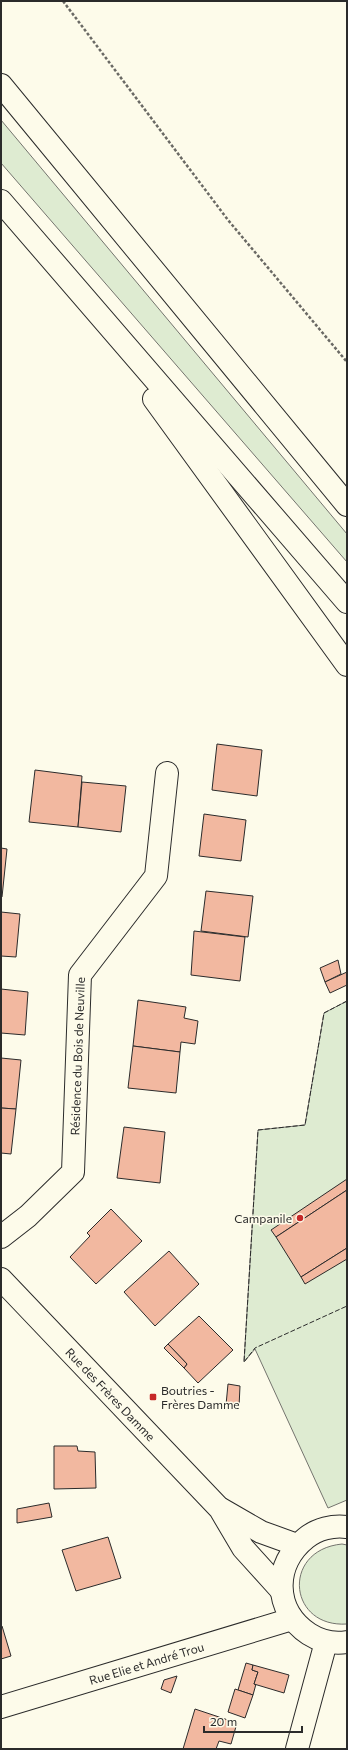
<svg xmlns="http://www.w3.org/2000/svg" width="348" height="1750" viewBox="0 0 348 1750" font-family="Commissioner,sans-serif">
  <style>
    .green { fill: #deebd1; stroke: #74746e }
    .building { fill: #f2b8a0; stroke: #2b2b2b }
    .lines { fill: none; stroke-linecap: round; stroke-linejoin: round }
    .street-casing { stroke: #2b2b2b; stroke-width: 24 }
    .secondary-casing { stroke: #2b2b2b; stroke-width: 24 }
    .primary-casing { stroke: #2b2b2b; stroke-width: 24 }
    .path { stroke: #6a6964; stroke-width: 2.5; stroke-dasharray: 3 2; stroke-linecap: butt }
    .street { stroke: #fdfbea; stroke-width: 22 }
    .secondary { stroke: #fdfbea; stroke-width: 22 }
    .primary { stroke: #fdfbea; stroke-width: 22 }
    .fence { stroke: #2b2b2b; stroke-width: 1; stroke-dasharray: 5 2; stroke-linecap: butt }
    .poi-dot { fill: #c62828; stroke: #fdfbea; stroke-width: 1.5 }
    .labels { text-anchor: middle; dominant-baseline: central; stroke-width: 3; stroke-linejoin: round; paint-order: stroke }
    .street-label { font-size: 12px; fill: #2b2b2b; stroke: #fdfbea }
    .poi-label { font-size: 12px; fill: #2b2b2b; stroke: #fdfbea; text-anchor: end }
  </style>
  <rect width="100%" height="100%" fill="#fdfbea"/>
  <!-- green -->
  <g class="green">
    <polygon points="1,120 347,534 347,562 1,163"/>
    <polygon points="347,1001 347,1500 328,1508 255,1349 244,1362 258,1130 305,1125 324,1013"/>
    <path d="M342 1544 347 1545V1624C288 1628 281 1550 342 1544Z"/>
  </g>
  <!-- building -->
  <g class="building">
    <polygon points="217,744 262,750 257,796 212,790"/>
    <polygon points="35,770 82,776 78,827 29,822"/>
    <polygon points="82,782 126,786 121,832 78,827"/>
    <polygon points="204,814 246,820 241,861 199,856"/>
    <polygon points="1,848 7,849 2,897 1,897"/>
    <polygon points="206,891 253,896 248,937 201,931"/>
    <polygon points="1,912 20,914 16,957 1,956"/>
    <polygon points="194,931 245,937 240,981 191,975"/>
    <polygon points="338,960 341,974 325,982 320,968"/>
    <polygon points="347,972 347,985 330,993 325,982"/>
    <polygon points="1,989 28,992 25,1035 1,1033"/>
    <polygon points="138,1000 186,1007 184,1018 198,1021 195,1044 181,1042 180,1052 133,1046"/>
    <polygon points="133,1046 180,1052 176,1093 128,1088"/>
    <polygon points="1,1058 21,1060 16,1109 1,1108"/>
    <polygon points="1,1108 16,1109 11,1154 1,1153"/>
    <polygon points="124,1127 165,1132 160,1183 117,1178"/>
    <polygon points="347,1179 347,1190 276,1237 271,1230"/>
    <polygon points="347,1190 347,1248 301,1277 276,1237"/>
    <polygon points="111,1209 142,1241 96,1284 70,1257 90,1236 87,1233"/>
    <polygon points="347,1248 347,1259 305,1284 301,1277"/>
    <polygon points="169,1251 199,1284 155,1326 124,1292"/>
    <polygon points="199,1316 233,1350 198,1383 184,1368 187,1364 168,1344"/>
    <polygon points="168,1344 187,1364 184,1368 164,1348"/>
    <polygon points="228,1384 240,1386 239,1407 226,1405"/>
    <polygon points="54,1446 77,1446 78,1451 95,1452 96,1488 54,1489"/>
    <polygon points="49,1503 52,1517 17,1523 17,1509"/>
    <polygon points="108,1537 121,1578 76,1591 62,1550"/>
    <polygon points="2,1626 11,1656 1,1659 1,1627"/>
    <polygon points="246,1663 253,1665 252,1670 258,1672 254,1684 256,1684 253,1695 238,1690"/>
    <polygon points="253,1665 289,1675 284,1693 254,1684 258,1672 252,1670"/>
    <polygon points="177,1676 171,1693 161,1689 164,1680"/>
    <polygon points="235,1689 253,1695 245,1718 228,1712"/>
    <polygon points="195,1709 237,1723 231,1744 219,1741 216,1749 183,1749"/>
  </g>
  <g class="lines">
    <!-- street casing -->
    <g class="street-casing">
      <g id="street">
        <path id="s1" d="M1 1237 28 1216 73 1172 80 975 156 876 167 773"/>
        <path id="s2" d="M1 1707 292 1619"/>
      </g>
    </g>
    <!-- secondary casing -->
    <g class="secondary-casing">
      <g id="secondary">
        <path id="s3" d="M1 1279 220 1509 243 1548 281 1590"/>
        <polyline points="221,1509 261,1532 297,1545"/>
        <path d="M347 1527C333 1525 317 1529 306 1538 273 1564 273 1610 309 1634 320 1641 334 1644 347 1642"/>
        <polyline points="297,1749 326,1642"/>
      </g>
    </g>
    <!-- primary casing -->
    <g class="primary-casing">
      <g id="primary">
        <polyline points="1,85 347,505"/>
        <polyline points="1,201 347,602"/>
        <polyline points="154,399 347,665"/>
      </g>
    </g>
    <!-- path -->
    <polyline class="path" points="63,1 228,220 347,362"/>
    <!-- street -->
    <use href="#street" class="street"/>
    <!-- secondary -->
    <use href="#secondary" class="secondary"/>
    <!-- primary -->
    <use href="#primary" class="primary"/>
    <!-- fence -->
    <polyline class="fence" points="347,1001 324,1013 305,1125 258,1130 244,1362 255,1348 347,1306"/>
  </g>
  <!-- markers -->
  <g class="poi-dot">
    <circle cx="300" cy="1218" r="4"/>
    <rect x="149" y="1393" width="8" height="8" rx="2"/>
  </g>
  <g class="labels">
    <!-- street labels -->
    <g class="street-label">
      <text stroke="none"><textPath href="#s1" startOffset="213">Résidence du Bois de Neuville</textPath></text>
      <text stroke="none"><textPath href="#s3" startOffset="159">Rue des Frères Damme</textPath></text>
      <text stroke="none"><textPath href="#s2" startOffset="152">Rue Elie et André Trou</textPath></text>
    </g>
    <!-- poi labels -->
    <g class="poi-label">
      <text x="292" y="1218">Campanile</text>
      <text x="161" y="1390" text-anchor="start">Boutries -<tspan x="161" dy="14">Frères Damme</tspan></text>
    </g>
  </g>
  <!-- border -->
  <rect width="348" height="1750" fill="none" stroke="#2b2b2b" stroke-width="4"/>
  <!-- scale -->
  <path d="M204 1726v6h98v-6" fill="none" stroke="#2b2b2b" stroke-width="2"/>
  <text x="210" y="1726" font-size="12" fill="#2b2b2b" stroke="#fdfbea" stroke-width="3" paint-order="stroke">20 m</text>
</svg>
